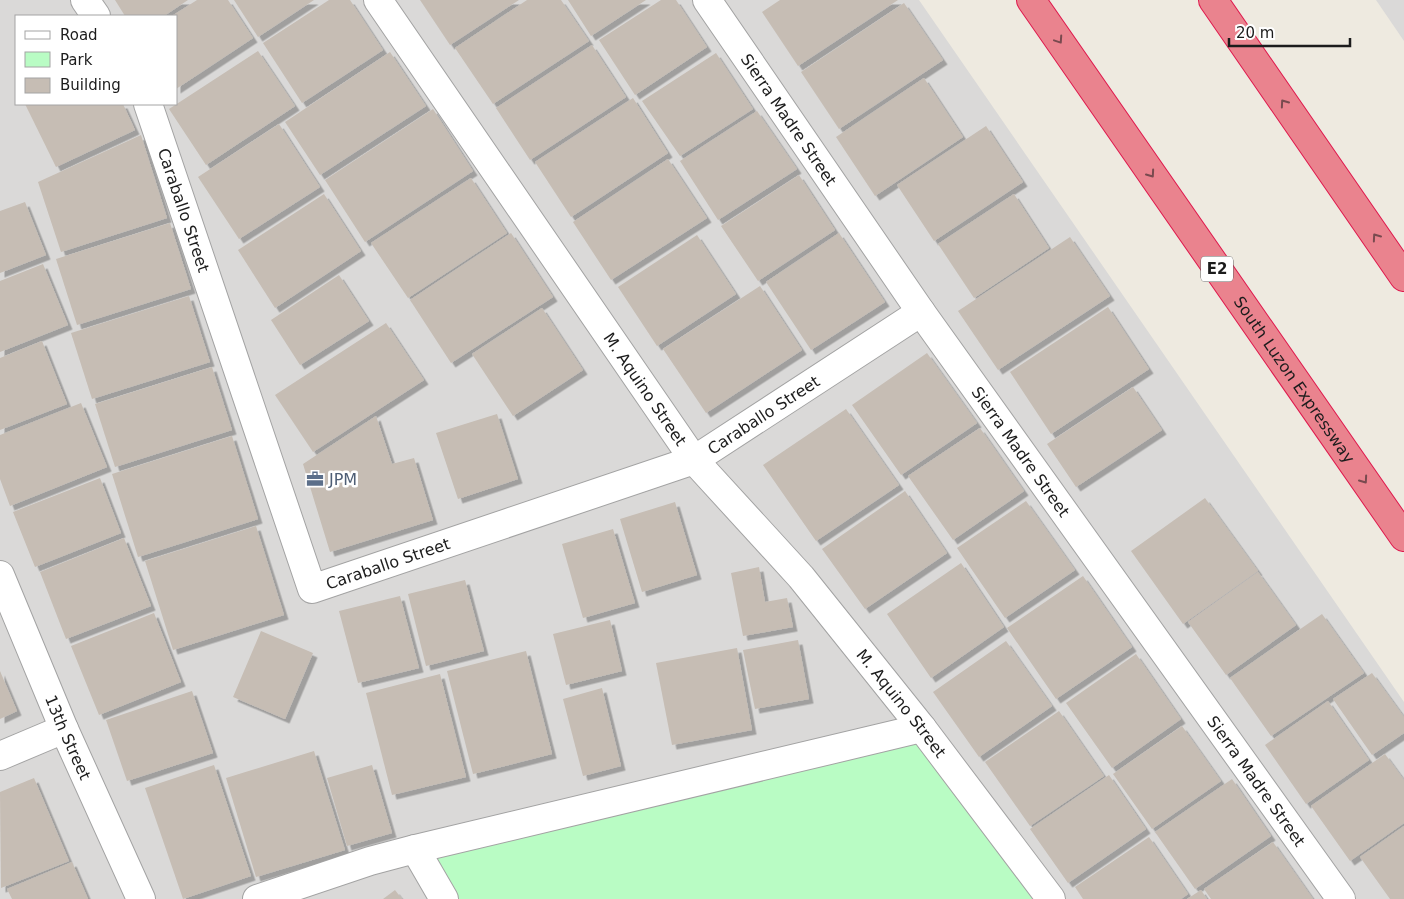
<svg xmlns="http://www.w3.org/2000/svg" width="1404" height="899" viewBox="0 0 1404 899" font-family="'DejaVu Sans',sans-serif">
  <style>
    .residential { fill: #dad9d8; fill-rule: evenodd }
    .park { fill: #b9fcc4 }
    .building { fill: #c6bdb4; filter: url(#shadow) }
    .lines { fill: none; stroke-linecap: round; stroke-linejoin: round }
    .minor-casing { stroke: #a3a3a3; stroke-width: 30 }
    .tertiary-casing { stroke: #a3a3a3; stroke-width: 30 }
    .motorway-casing { stroke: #df1a4e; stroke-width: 30 }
    .minor { stroke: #fff; stroke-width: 28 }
    .tertiary { stroke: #fff; stroke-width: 28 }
    .motorway { stroke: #ea838e; stroke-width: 28 }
    .oneway { stroke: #794a4f }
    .labels { text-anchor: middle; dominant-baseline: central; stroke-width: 5; stroke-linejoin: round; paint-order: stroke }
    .shield { fill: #fff; stroke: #606060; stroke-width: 1 }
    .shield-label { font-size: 15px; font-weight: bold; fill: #1c1c1c }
    .street-label { font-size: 16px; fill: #1c1c1c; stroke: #fff }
    .service-label { font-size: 16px; fill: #4e5e75; stroke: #fff; text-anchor: start }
  </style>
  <defs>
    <filter id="shadow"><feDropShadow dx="4.5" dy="4.5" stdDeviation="0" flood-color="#0004"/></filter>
  </defs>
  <rect width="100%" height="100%" fill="#eeeae0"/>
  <!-- residential -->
  <g class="residential">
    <path d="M0 0H919L1404 702V899H0ZM16 16H176V104H16Z"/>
    <polygon points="1376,0 1404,0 1404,41"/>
  </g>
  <!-- park -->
  <polygon class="park" points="921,732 1045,899 447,899 418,851"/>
  <!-- building -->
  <g class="building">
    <polygon points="115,0 188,0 164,16 125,16"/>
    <polygon points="197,0 228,0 253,38 176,89 176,16 172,16"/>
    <polygon points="234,0 314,0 258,37"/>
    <polygon points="329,0 350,0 383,50 302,103 263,43"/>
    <polygon points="420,0 519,0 450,45"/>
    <polygon points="527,0 561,0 589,41 493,104 455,48"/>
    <polygon points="568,0 646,0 591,36"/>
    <polygon points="661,0 676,0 707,47 635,95 599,40"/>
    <polygon points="780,0 898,0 798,66 762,12"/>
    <polygon points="904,3 943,60 839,129 801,72"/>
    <polygon points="592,45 626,97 530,160 496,108"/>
    <polygon points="258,51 295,106 206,165 169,109"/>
    <polygon points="390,52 426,106 320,175 285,122"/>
    <polygon points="716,53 753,109 680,156 642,101"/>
    <polygon points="924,78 963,137 875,196 836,137"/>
    <polygon points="633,98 668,153 571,217 535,162"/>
    <polygon points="25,104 123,104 135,130 56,167"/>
    <polygon points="433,109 473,171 365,242 325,180"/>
    <polygon points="757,111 797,169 718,220 680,161"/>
    <polygon points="279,124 320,187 239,239 198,177"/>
    <polygon points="986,126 1023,182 934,241 897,185"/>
    <polygon points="141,135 167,218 61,252 38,182"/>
    <polygon points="668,159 707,218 611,280 573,222"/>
    <polygon points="799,175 835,230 758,281 721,226"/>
    <polygon points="471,178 507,233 408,298 371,243"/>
    <polygon points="324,194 361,251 275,308 238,250"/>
    <polygon points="1014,194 1049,248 974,298 938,244"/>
    <polygon points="25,202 46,255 0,273 0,211"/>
    <polygon points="170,223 191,289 77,325 56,259"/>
    <polygon points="511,233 553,297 451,363 410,300"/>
    <polygon points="839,233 885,302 811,350 766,282"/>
    <polygon points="697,235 736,294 657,346 618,287"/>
    <polygon points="1070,237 1110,296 998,370 958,311"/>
    <polygon points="43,264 68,325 0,352 0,281"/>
    <polygon points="339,275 369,321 300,365 271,320"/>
    <polygon points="760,286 802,350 706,413 663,349"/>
    <polygon points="189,296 210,362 92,399 71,333"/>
    <polygon points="1108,307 1149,369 1051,434 1010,372"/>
    <polygon points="542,308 583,370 513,416 472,354"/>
    <polygon points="386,323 424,380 313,452 275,395"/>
    <polygon points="42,341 67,404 0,430 0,358"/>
    <polygon points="927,353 977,423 901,475 852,405"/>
    <polygon points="212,367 232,430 115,467 95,404"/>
    <polygon points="1133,387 1162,430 1076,487 1047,444"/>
    <polygon points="81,403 107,467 10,506 0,479 0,435"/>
    <polygon points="846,409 899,485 816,541 763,465"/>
    <polygon points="497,414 518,479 458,499 436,433"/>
    <polygon points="376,416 392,464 414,458 433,520 330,552 303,464"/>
    <polygon points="980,428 1024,491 953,540 908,476"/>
    <polygon points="232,436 258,519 138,557 112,474"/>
    <polygon points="100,478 121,533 35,567 13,512"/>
    <polygon points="905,491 947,553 865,609 822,549"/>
    <polygon points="1205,498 1258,571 1183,624 1131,551"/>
    <polygon points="1026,501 1075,570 1005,618 957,548"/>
    <polygon points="675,502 697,575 642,592 620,519"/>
    <polygon points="256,526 284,615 173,650 145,561"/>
    <polygon points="613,529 635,603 583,618 562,544"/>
    <polygon points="124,538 151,606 66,639 40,572"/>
    <polygon points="961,563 1004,627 931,678 887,614"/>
    <polygon points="759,567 765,602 787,598 793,627 743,636 731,573"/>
    <polygon points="1258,572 1296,625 1226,675 1188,622"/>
    <polygon points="1083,576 1132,647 1056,699 1007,628"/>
    <polygon points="465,580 484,651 426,666 408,594"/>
    <polygon points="400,596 419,668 358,683 339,611"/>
    <polygon points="154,613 181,682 99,715 71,646"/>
    <polygon points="1322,614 1364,673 1271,736 1230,678"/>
    <polygon points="610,620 622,671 566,685 553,634"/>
    <polygon points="261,631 313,653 285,719 233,697"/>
    <polygon points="798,640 809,699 755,709 743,650"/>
    <polygon points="1006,641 1052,706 979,757 933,692"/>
    <polygon points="737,648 752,730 672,745 656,663"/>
    <polygon points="526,651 552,754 473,774 447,671"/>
    <polygon points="1136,654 1181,719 1112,768 1066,703"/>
    <polygon points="0,671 17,711 0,719"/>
    <polygon points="1372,673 1404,717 1404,733 1372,755 1333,699"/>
    <polygon points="440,674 466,777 392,795 366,693"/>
    <polygon points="602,688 621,766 583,776 563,699"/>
    <polygon points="192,691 213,753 127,781 106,720"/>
    <polygon points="1328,701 1369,760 1306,804 1265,745"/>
    <polygon points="1059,711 1104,776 1030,826 985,762"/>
    <polygon points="1182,726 1221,781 1152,829 1113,774"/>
    <polygon points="314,751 345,850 256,877 226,778"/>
    <polygon points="1385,754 1404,780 1404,823 1350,861 1311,806"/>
    <polygon points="214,765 251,876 183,899 145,788"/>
    <polygon points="372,765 392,833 347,846 327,778"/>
    <polygon points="1109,775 1146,829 1068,883 1030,829"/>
    <polygon points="34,778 69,861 1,888 0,792"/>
    <polygon points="1232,779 1271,836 1195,889 1155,832"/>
    <polygon points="1404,826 1404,899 1390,899 1360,857"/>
    <polygon points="1149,837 1188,894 1181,899 1083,899 1075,887"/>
    <polygon points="1273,842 1313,899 1211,899 1204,889"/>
    <polygon points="72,862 88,899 12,899 7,889"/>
    <polygon points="395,890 402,899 383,899"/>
    <polygon points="1201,890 1207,899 1187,899"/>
  </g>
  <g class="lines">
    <!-- minor casing -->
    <g class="minor-casing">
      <g id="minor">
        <polyline points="85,0 96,16"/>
        <path id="s1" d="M378 0 694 460 801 577 922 728 1051 899"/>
        <path id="s2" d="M707 0 921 312 1341 899"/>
        <path id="s3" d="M148 104 312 589 694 460 921 312"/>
        <polyline points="0,756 64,729"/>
        <polyline points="415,849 444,899"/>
        <polyline points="257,899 370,861 415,849 922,728"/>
      </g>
    </g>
    <!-- tertiary casing -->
    <g class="tertiary-casing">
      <g id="tertiary">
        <path id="s4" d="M0 575 64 729 141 899"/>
      </g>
    </g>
    <!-- motorway casing -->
    <g class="motorway-casing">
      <g id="motorway">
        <path id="s5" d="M1031 0 1404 537"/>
        <polyline points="1213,0 1404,277"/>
      </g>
    </g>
    <!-- minor -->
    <use href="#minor" class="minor"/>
    <!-- tertiary -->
    <use href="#tertiary" class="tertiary"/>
    <!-- motorway -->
    <use href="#motorway" class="motorway"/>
  </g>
  <!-- one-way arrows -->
  <defs><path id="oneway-chevron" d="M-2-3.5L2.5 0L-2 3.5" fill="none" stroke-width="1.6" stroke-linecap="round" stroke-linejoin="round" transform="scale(1.25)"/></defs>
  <g class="oneway">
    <use href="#oneway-chevron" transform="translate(1059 40) rotate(56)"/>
    <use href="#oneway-chevron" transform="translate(1284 103) rotate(-125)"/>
    <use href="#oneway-chevron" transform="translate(1151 174) rotate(55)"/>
    <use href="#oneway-chevron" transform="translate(1376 237) rotate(-125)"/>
    <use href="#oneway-chevron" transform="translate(1364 480) rotate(55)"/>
  </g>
  <!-- icons -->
  <defs>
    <g id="office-bare" transform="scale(1.35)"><path d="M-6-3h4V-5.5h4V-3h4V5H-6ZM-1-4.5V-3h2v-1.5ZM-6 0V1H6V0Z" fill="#5c6f8a" stroke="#fff" stroke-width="2.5" paint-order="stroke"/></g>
  </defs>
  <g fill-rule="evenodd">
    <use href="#office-bare" x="315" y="479"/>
  </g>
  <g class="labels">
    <!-- shield labels -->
    <rect class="shield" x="1201" y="256.5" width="32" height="25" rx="4"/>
    <g class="shield-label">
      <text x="1217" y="269">E2</text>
    </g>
    <!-- street labels -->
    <g class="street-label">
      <text stroke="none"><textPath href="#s2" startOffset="145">Sierra Madre Street</textPath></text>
      <text stroke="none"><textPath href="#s3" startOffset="112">Caraballo Street</textPath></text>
      <text stroke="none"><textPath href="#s5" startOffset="462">South Luzon Expressway</textPath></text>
      <text stroke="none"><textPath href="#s1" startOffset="472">M. Aquino Street</textPath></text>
      <text stroke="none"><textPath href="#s3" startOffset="998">Caraballo Street</textPath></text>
      <text stroke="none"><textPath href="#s2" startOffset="550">Sierra Madre Street</textPath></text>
      <text stroke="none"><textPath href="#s3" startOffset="592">Caraballo Street</textPath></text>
      <text stroke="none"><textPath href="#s1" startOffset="878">M. Aquino Street</textPath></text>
      <text stroke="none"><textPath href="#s4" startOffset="176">13th Street</textPath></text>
      <text stroke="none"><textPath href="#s2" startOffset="955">Sierra Madre Street</textPath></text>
    </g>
    <!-- service labels -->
    <g class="service-label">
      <text x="329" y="479">JPM</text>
    </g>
  </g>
  <!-- legend -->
  <rect x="15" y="15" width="162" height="90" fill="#ffffff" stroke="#a4a4a4"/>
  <rect x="25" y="31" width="25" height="8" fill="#ffffff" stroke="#a4a4a4"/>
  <text x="60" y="40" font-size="15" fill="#1c1c1c">Road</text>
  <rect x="25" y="52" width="25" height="15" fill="#b9fcc4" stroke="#a4a4a4"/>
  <text x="60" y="65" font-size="15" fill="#1c1c1c">Park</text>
  <rect x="25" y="78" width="25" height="15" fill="#c6bdb4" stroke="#a4a4a4"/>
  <text x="60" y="90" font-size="15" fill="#1c1c1c">Building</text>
  <!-- scale -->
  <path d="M1229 38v8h121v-8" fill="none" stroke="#1c1c1c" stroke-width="2.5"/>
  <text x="1236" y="38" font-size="15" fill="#1c1c1c" stroke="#ffffff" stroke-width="4" paint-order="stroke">20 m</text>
</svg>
